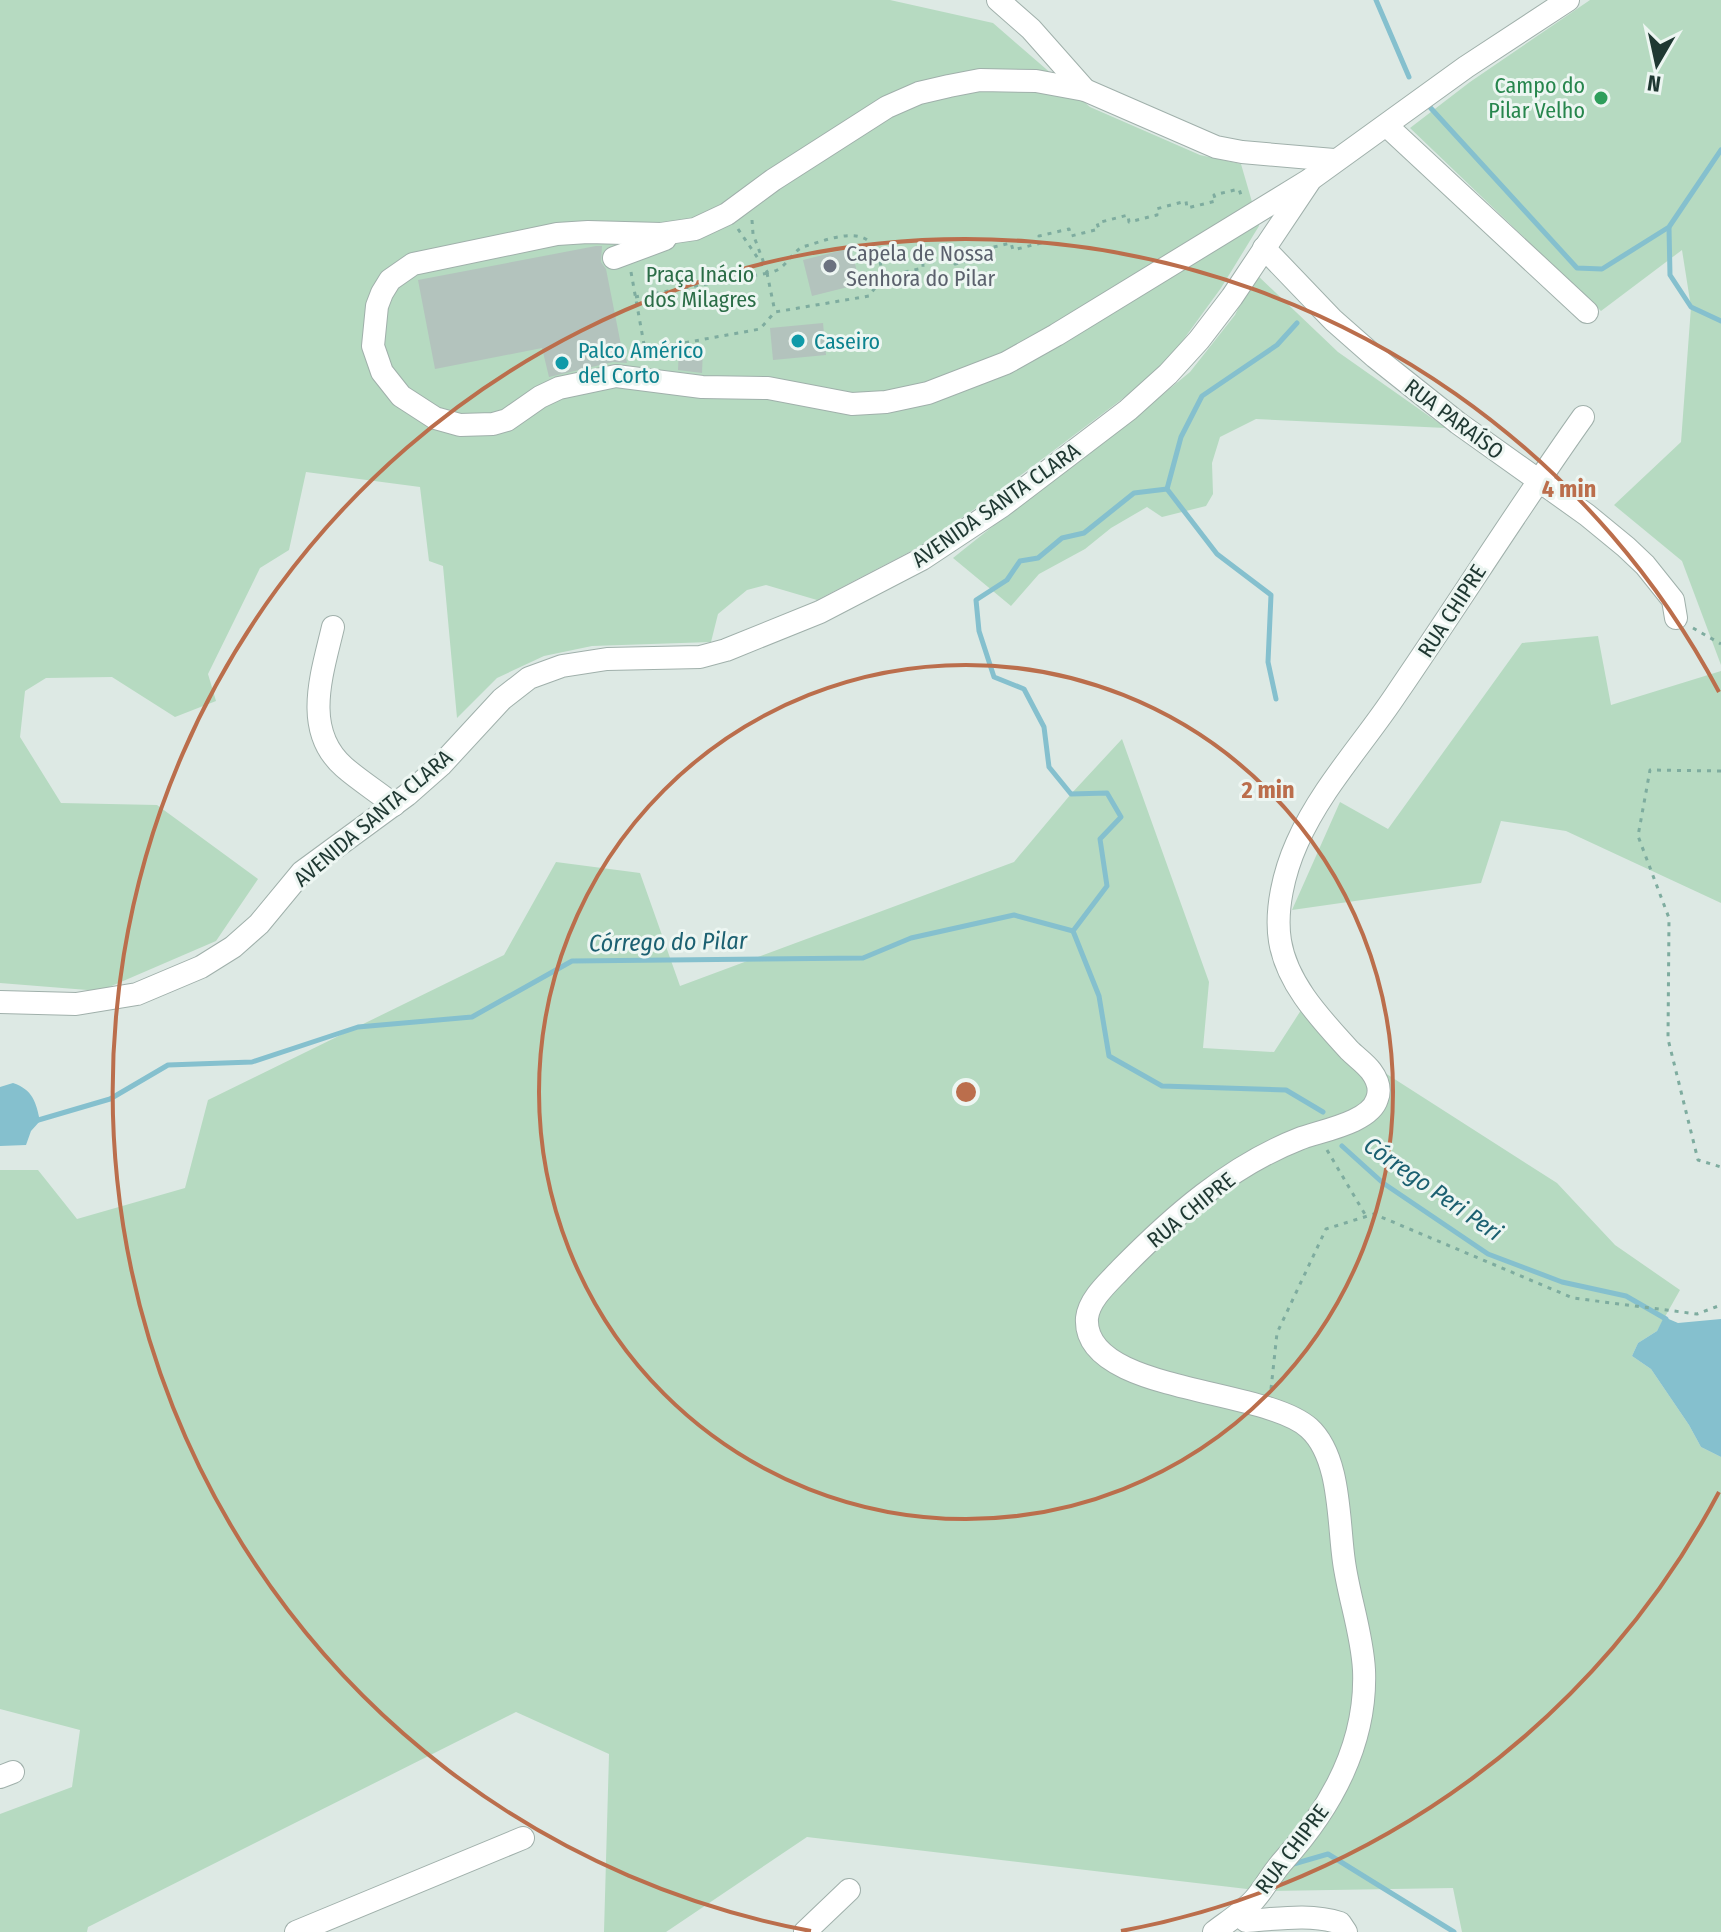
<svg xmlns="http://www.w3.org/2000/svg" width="1721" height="1932" viewBox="0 0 1721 1932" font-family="'Fira Sans Condensed',sans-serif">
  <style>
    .green { fill: #b6dac1 }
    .water { fill: #85c0ce }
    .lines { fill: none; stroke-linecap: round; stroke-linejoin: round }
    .stream { stroke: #85c0ce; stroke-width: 5 }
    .building { fill: #b3c3bd }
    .minor-casing { stroke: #a0b0ab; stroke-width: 24 }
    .path { stroke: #7eac9f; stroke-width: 3; stroke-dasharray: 4 6; stroke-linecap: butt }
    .minor { stroke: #fff; stroke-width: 22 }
    .ring { fill: none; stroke: #bb6e4c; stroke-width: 4 }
    .leisure-dot { fill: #2e9e5b; stroke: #edf6f2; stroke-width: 3 }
    .worship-dot { fill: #6b7280; stroke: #edf6f2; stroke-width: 3 }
    .culture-dot { fill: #0f9aa8; stroke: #edf6f2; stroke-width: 3 }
    .labels { text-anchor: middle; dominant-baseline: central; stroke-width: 6; stroke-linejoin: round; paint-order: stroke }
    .leisure-label { font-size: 22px; fill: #27864d; stroke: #edf6f2; text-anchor: end }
    .worship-label { font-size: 22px; fill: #5b616d; stroke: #edf6f2; text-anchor: start }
    .park-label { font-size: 22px; fill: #2b6d47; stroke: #edf6f2 }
    .culture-label { font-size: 22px; fill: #0d838f; stroke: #edf6f2; text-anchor: start }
    .street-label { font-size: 22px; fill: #1f3832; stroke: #edf6f2 }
    .water-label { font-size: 24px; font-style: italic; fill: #1b6071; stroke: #edf6f2 }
    .centre { fill: #bb6e4c; stroke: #edf6f2; stroke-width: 4 }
    .ring-label { font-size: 24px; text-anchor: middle; font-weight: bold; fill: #bb6e4c; stroke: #edf6f2; stroke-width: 6; stroke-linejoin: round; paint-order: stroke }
  </style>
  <rect width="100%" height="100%" fill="#dde9e4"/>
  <!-- green -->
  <g class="green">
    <polygon points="0,0 890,0 993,23 1090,107 1200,155 1241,164 1259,226 1221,288 1162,369 985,502 917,548 817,600 766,585 747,590 718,614 711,642 592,646 544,656 497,678 457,718 443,566 429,561 420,487 306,472 289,550 260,568 208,674 216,701 175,717 112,677 46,678 25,691 20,737 61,803 157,805 258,879 216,941 100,991 0,983"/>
    <polygon points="1590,0 1721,0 1721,665 1682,561 1614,505 1681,442 1691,307 1682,250 1601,311 1410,128 1470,82"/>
    <polygon points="1255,273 1338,352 1446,428 1256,419 1220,437 1212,463 1213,494 1206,506 1162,517 1147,507 1111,528 1085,549 1039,574 1011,606 953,558 1037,491 1105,442 1190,372 1235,315"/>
    <polygon points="1598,636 1611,705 1721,671 1721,903 1566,831 1501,821 1481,883 1292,910 1340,802 1388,829 1522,643"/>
    <polygon points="1122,739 1209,982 1203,1048 1274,1052 1305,1004 1332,1039 1557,1183 1615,1245 1680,1290 1657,1331 1638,1343 1632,1356 1651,1369 1689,1425 1701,1447 1721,1457 1721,1932 1462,1932 1453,1888 1264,1891 807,1837 666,1932 604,1932 609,1754 516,1712 88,1927 87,1932 0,1932 0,1814 72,1787 80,1730 0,1709 0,1170 38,1170 77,1219 185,1188 208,1100 504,955 556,862 640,873 680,986 1014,862 1071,794"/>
  </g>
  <!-- water -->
  <g class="water">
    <path d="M13 1083C33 1090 36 1102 40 1121L31 1131 26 1145 0 1146V1087Z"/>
    <polygon points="1664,1317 1678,1323 1721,1319 1721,1457 1701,1447 1689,1425 1651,1369 1632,1356 1638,1343 1657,1331"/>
  </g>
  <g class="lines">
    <!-- stream -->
    <g class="stream">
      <polyline points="1376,0 1409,77"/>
      <polyline points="1427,104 1577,268 1602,269 1669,227 1721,150"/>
      <polyline points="1669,228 1670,275 1691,307 1721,321"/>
      <polyline points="1167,489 1134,493 1084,533 1062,538 1038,558 1020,561 1007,580 976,600 979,631 994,677 1024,689 1044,727 1049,767 1071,794 1107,793 1121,817 1100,839 1107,886 1073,931 1099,996 1109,1056 1162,1086 1286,1090 1323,1112"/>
      <polyline points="1276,699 1268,662 1271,595 1217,554 1167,489 1181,437 1202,396 1277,345 1297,323"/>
      <polyline points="35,1121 110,1099 168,1065 252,1062 358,1027 472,1017 572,961 863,958 911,938 1014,915 1073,931"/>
      <polyline points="1342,1146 1383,1183 1488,1254 1562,1282 1626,1296 1666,1319"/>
      <polyline points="1290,1865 1328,1854 1454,1932"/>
    </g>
  </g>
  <!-- building -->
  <g class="building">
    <polygon points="596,246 602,246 601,262 606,269 621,345 623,345 627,363 613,362 549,377 542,348 435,369 418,280"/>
    <polygon points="851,248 860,284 812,296 803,260"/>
    <polygon points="823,323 826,355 773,360 770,328"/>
    <polygon points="679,348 703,349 702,373 678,370"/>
  </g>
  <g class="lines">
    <!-- minor casing -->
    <g class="minor-casing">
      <g id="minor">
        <polyline points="998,0 1031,29 1085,90"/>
        <polyline points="1387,126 1587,312"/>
        <polyline points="1311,179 1056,335 1006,363 928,393 886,402 852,404 768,388 702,387 616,376 559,388 540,397 507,420 493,424 460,425 435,418 401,396 382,372 373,346 377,306 382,293 390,280 413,264 557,234 588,232 661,234 695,229 727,214 773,180 887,107 919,93 949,86 980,80 1036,81 1085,90 1216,147 1242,152 1334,160"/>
        <polyline points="1264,248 1333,320 1375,357 1458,423 1587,515 1626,547 1645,565 1673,600 1676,618"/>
        <polyline points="614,258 665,239"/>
        <path d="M333 627C322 674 302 730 344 767 360 781 378 792 394 805"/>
        <polyline points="0,1002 76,1004 137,994 201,967 233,947 259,924 302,872 407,795 441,765 502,699 529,678 562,666 607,659 700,657 726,650 820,612 922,559 1002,506 1128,410 1168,374 1199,340 1232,297 1311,179 1466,67 1568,0"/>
        <polyline points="0,1777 13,1772"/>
        <path d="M1246 1921C1276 1919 1311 1913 1340 1923L1346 1932"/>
        <polyline points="296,1932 523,1838"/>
        <polyline points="805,1932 849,1890"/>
        <path d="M1214 1932C1227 1922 1243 1912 1254 1900 1265 1888 1272 1873 1284 1860 1331 1808 1367 1743 1364 1670 1362 1633 1349 1598 1344 1562 1338 1521 1341 1457 1309 1428 1263 1387 1082 1393 1087 1318 1089 1299 1109 1282 1121 1269 1172 1217 1230 1166 1299 1139 1319 1131 1370 1123 1377 1099 1381 1089 1377 1079 1371 1071 1365 1063 1356 1057 1349 1050 1321 1019 1287 984 1280 941 1275 910 1284 872 1297 843 1322 787 1364 743 1397 693 1460 601 1519 507 1583 417"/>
      </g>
    </g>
    <!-- path -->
    <g class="path">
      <polyline points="752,220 753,234 765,266"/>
      <path d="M738 229 768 273C786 270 788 256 802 247 822 242 860 224 874 247 880 255 881 268 883 277"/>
      <polyline points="631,272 645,350 760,329 775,312 869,296 883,277 923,268 923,264 953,257 955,264 983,257 981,250 1011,243 1013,250 1041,243 1039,236 1069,229 1071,236 1099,229 1097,223 1128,215 1129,222 1157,215 1156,209 1186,201 1187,208 1216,201 1214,195 1239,189 1241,195 1245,194"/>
      <polyline points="767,273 775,312"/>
      <polyline points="635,297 768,273"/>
      <polyline points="1693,628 1721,644"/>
      <polyline points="1721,771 1650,770 1638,836 1669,918 1668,1039 1698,1160 1721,1167"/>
      <polyline points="1327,1150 1366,1216"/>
      <polyline points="1271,1389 1277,1333 1326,1229 1374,1214 1573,1298 1697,1314 1721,1305"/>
    </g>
    <!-- minor -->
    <use href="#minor" class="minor"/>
  </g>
  <!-- distance rings -->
  <g class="ring">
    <circle cx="966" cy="1092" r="427"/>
    <path d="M1719 1492A853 853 0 0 1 1121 1931M811 1931A853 853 0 1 1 1719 692"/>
  </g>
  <!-- markers -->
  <circle class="leisure-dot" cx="1601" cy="98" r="8"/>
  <circle class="worship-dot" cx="830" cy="266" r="8"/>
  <g class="culture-dot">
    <circle cx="798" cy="341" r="8"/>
    <circle cx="562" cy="363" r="8"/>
  </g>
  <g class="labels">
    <!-- leisure labels -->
    <g class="leisure-label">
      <text x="1585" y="85">Campo do<tspan x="1585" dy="25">Pilar Velho</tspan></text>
    </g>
    <!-- worship labels -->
    <g class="worship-label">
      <text x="846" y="253">Capela de Nossa<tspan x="846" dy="25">Senhora do Pilar</tspan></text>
    </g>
    <!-- park labels -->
    <g class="park-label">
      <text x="700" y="274">Praça Inácio<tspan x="700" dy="25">dos Milagres</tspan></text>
    </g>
    <!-- culture labels -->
    <g class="culture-label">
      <text x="814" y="341">Caseiro</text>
      <text x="578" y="350">Palco Américo<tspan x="578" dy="25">del Corto</tspan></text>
    </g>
    <!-- street labels -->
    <g class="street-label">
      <text transform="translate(1454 419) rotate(37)">RUA PARAÍSO</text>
      <text transform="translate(996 505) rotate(-35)">AVENIDA SANTA CLARA</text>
      <text transform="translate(1452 611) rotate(-57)">RUA CHIPRE</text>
      <text transform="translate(373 818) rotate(-40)">AVENIDA SANTA CLARA</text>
      <text transform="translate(1191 1210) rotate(-39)">RUA CHIPRE</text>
      <text transform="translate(1292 1849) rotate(-53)">RUA CHIPRE</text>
    </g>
    <!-- water labels -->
    <g class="water-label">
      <text transform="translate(668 942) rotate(-1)">Córrego do Pilar</text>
      <text transform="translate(1433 1189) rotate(35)">Córrego Peri Peri</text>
    </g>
  </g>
  <circle cx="966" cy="1092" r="12" class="centre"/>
  <g class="ring-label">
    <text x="1569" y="497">4 min</text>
    <text x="1268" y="798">2 min</text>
  </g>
  <!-- north arrow -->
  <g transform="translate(1657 64) rotate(189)" stroke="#edf6f2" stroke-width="6" paint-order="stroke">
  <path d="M0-6L14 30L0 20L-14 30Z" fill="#1f3832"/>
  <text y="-12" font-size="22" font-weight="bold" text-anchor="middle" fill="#1f3832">N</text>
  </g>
</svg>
